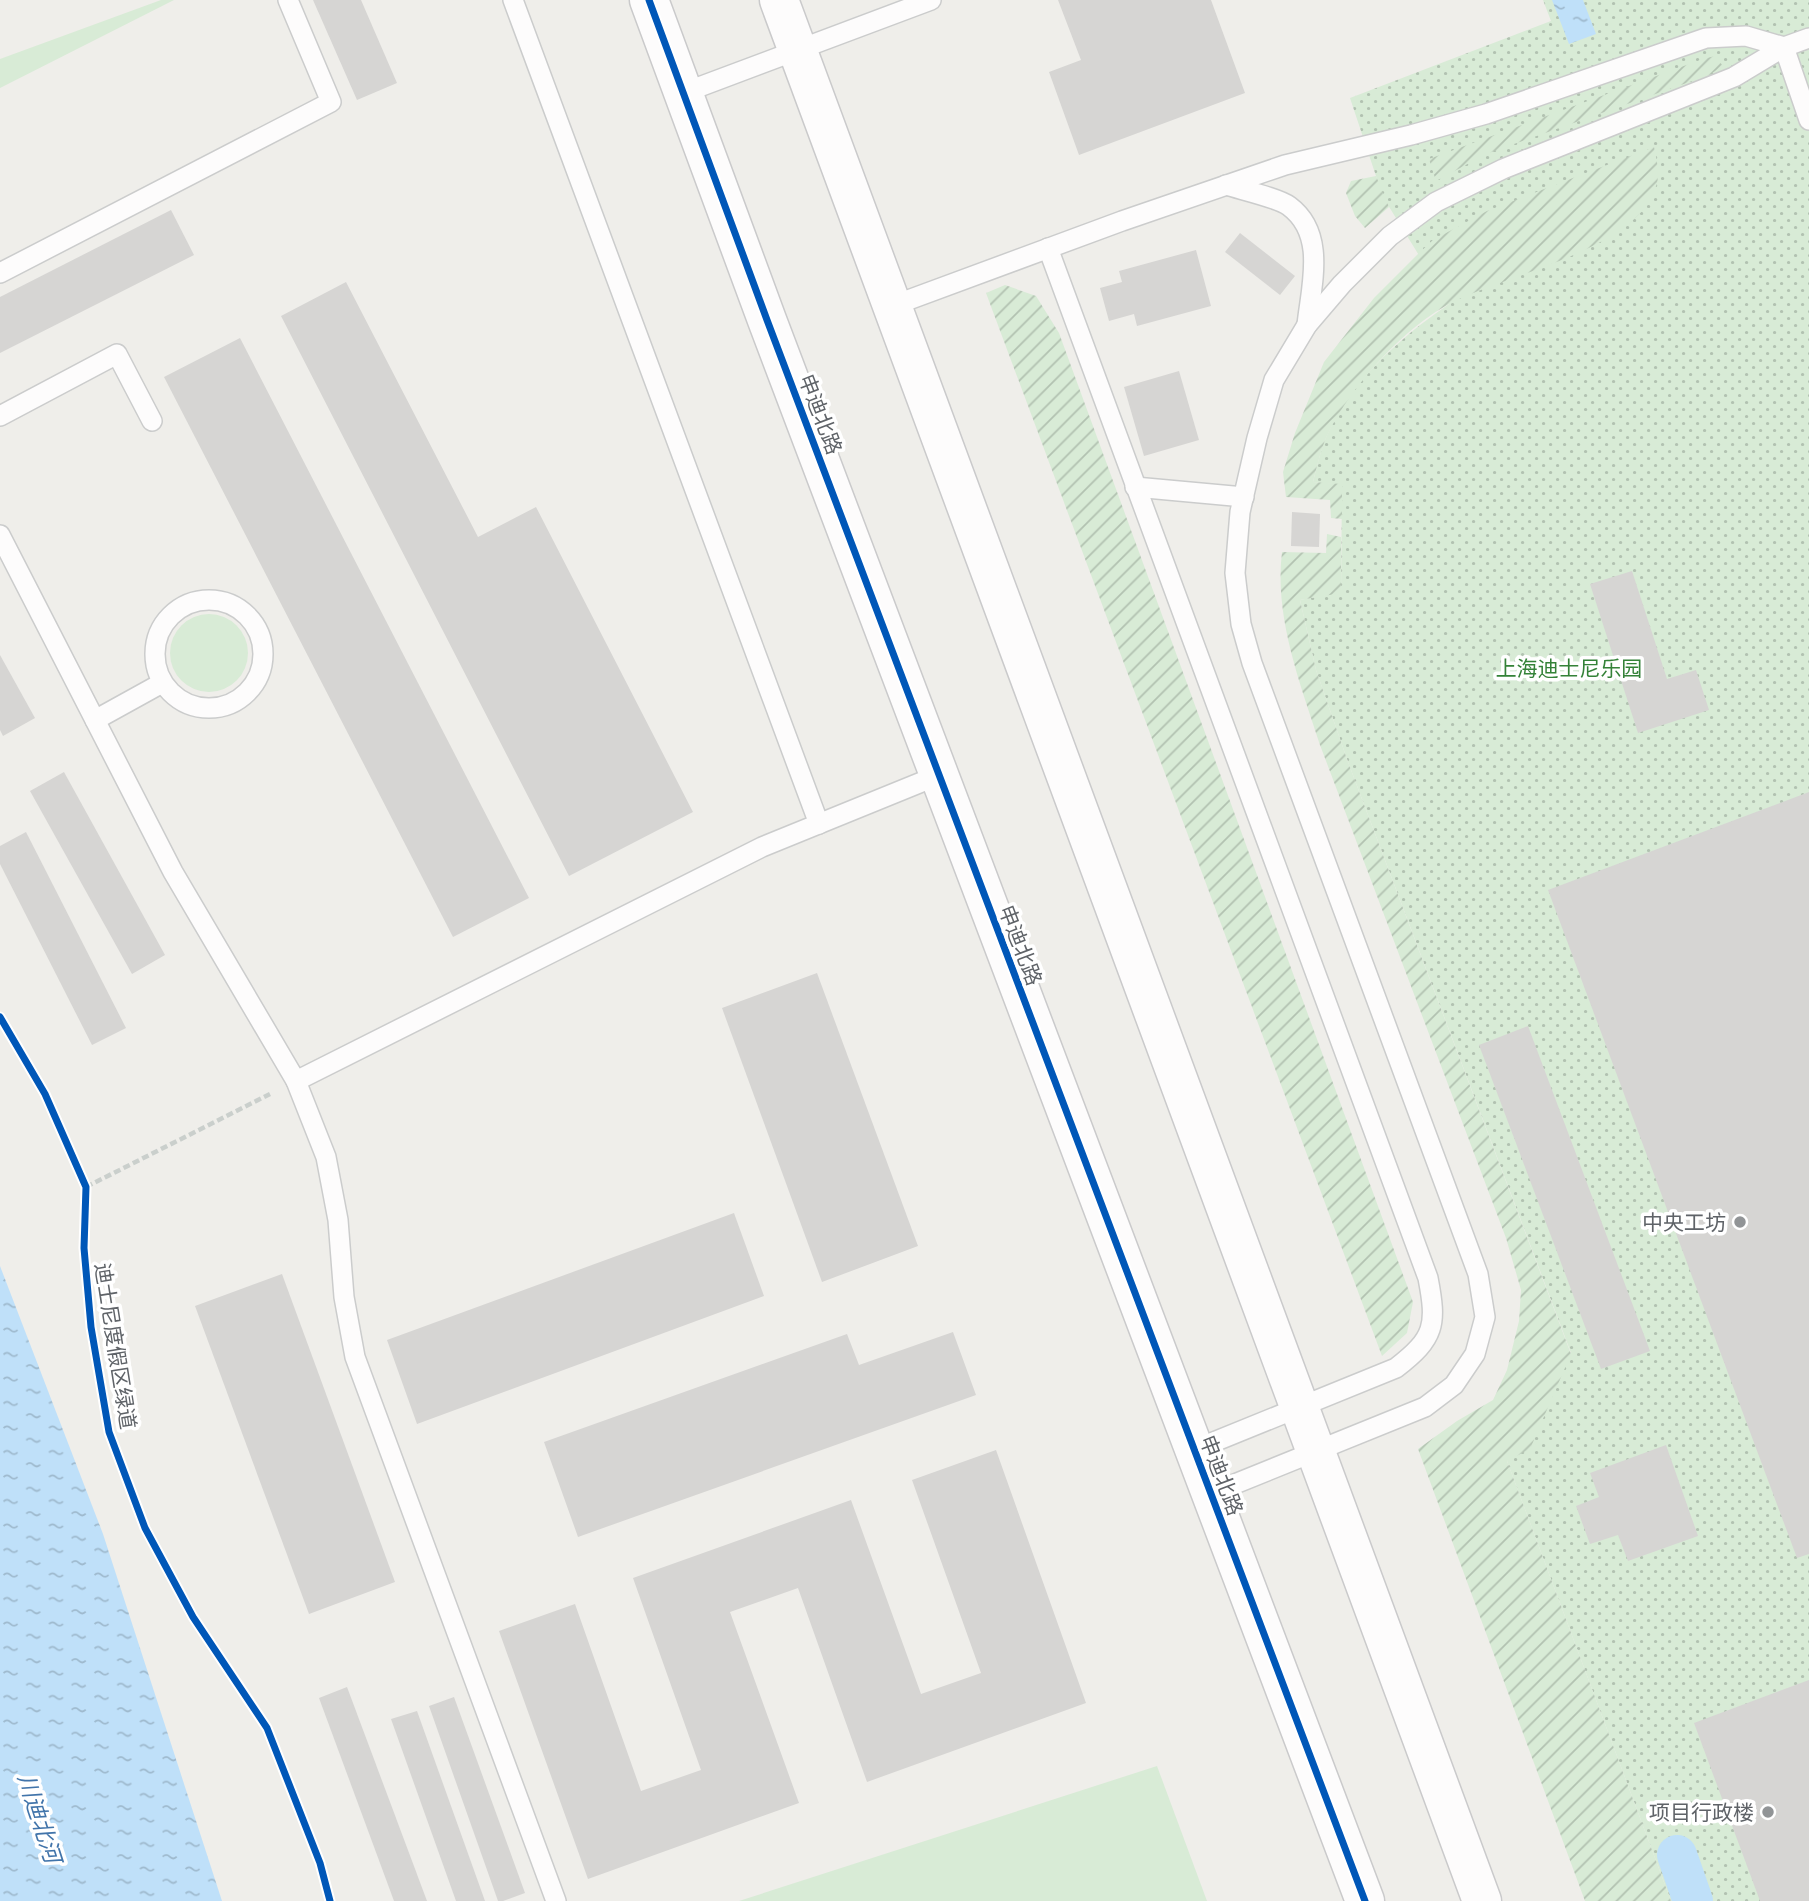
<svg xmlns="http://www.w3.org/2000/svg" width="1809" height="1901" viewBox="0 0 1809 1901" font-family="Quicksand,'Noto Sans SC',sans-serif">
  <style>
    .grass { fill: #d8ebd6 }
    .park { fill: url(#park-dots) }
    .garden { fill: url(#garden-furrows) }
    .water { fill: url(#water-ripples) }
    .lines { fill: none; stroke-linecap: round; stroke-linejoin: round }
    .canal { stroke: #bfe0f9; stroke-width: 40 }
    .building { fill: #d6d5d3 }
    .lane-casing { stroke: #cbcccc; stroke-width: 22 }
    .secondary-casing { stroke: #cacacb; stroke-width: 41 }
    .path { stroke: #cacfcc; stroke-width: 4.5; stroke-dasharray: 7 3.5; stroke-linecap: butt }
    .lane { stroke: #fdfcfc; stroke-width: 19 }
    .secondary { stroke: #fdfcfc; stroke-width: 38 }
    .cycleway-casing { stroke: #fff; stroke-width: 11 }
    .cycleway { stroke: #0057b8; stroke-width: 7 }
    .poi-dot { fill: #919496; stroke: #fff; stroke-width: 2.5 }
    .labels { text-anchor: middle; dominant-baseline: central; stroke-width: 7; stroke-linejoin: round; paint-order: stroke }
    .street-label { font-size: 21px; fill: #5f6368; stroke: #fff }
    .park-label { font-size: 21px; fill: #348238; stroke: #fff }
    .poi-label { font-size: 21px; fill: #5f6368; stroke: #fff; text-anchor: end }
    .water-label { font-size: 23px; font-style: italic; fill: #4174aa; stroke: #fff }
  </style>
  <defs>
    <pattern id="park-dots" width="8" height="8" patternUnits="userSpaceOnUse" patternTransform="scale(1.75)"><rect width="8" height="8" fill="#d8ebd6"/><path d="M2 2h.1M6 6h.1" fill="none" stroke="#b2c2b1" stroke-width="1.8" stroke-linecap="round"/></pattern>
    <pattern id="garden-furrows" width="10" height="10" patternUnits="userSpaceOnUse" patternTransform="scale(1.75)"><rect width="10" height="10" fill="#d8ebd6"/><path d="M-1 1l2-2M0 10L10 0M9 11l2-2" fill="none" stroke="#b2c2b1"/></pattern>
    <pattern id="water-ripples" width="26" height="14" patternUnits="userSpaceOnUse" patternTransform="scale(1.75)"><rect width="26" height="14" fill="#bfe0f9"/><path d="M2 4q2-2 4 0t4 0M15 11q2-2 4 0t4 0" fill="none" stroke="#9eb9cd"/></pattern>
  </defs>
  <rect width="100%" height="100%" fill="#efeeea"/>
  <!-- grass -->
  <g class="grass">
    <polygon points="161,0 174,0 0,88 0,59"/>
    <circle cx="209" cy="653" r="39"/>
    <polygon points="1157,1766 1207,1901 739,1901"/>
  </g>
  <!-- park -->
  <path class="park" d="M1543 0H1809V1901H1671L1507 1461 1571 1353 1348 762 1316 670 1300 600 1341 592 1342 485 1313 482C1316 470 1319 457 1323 445 1346 385 1398 339 1449 304L1383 197 1350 98 1551 21Z"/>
  <!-- garden -->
  <g class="garden">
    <polygon points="1715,56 1723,66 1709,75 1486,154 1436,181 1429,159 1703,59"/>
    <path d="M1654 147C1657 162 1661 175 1655 189 1634 251 1503 275 1449 304 1402 329 1342 395 1323 446 1319 457 1316 470 1313 482L1342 484V519L1331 518 1330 500 1286 497 1283 472 1295 433 1324 362 1374 298 1418 254 1433 240 1487 211Z"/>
    <polygon points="1376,176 1389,207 1365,228 1355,216 1346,193 1351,181"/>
    <polygon points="1005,285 1036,296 1059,333 1413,1302 1407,1333 1382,1356 986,293"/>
    <path d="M1327 534 1341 537V593L1300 600 1316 670 1348 762 1571 1354 1530 1449 1507 1461 1671 1901H1585L1418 1449 1457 1421 1493 1400 1507 1370 1519 1321 1521 1290 1506 1238 1320 745C1300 683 1274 617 1282 552L1326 553Z"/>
  </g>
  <!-- water -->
  <g class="water">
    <polygon points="1552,0 1583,0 1596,34 1569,44"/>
    <polygon points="0,1266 103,1534 222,1901 0,1901"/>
  </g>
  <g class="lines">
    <!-- canal -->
    <polyline class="canal" points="1677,1855 1693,1901"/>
  </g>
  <!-- building -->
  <g class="building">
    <polygon points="313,0 361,0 397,83 357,100"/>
    <polygon points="1058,0 1211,0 1245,93 1079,155 1049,72 1081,60"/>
    <polygon points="171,210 194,255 0,353 0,297"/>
    <polygon points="1240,233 1295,276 1280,295 1225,252"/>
    <polygon points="1196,250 1211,306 1137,326 1134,314 1109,321 1100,288 1122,282 1119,271"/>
    <polygon points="346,282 478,537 536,507 693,812 569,876 281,316"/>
    <polygon points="240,338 529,898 453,937 164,377"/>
    <polygon points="1179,371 1199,440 1144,456 1124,387"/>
    <polygon points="1292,512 1320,514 1319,547 1291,546"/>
    <polygon points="1632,571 1667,679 1696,670 1709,710 1638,733 1590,584"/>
    <polygon points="0,655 35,718 3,736 0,730"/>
    <polygon points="64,772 165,955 132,974 30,791"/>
    <polygon points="1809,792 1809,1554 1797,1558 1548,890"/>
    <polygon points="26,832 126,1028 92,1045 0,864 0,846"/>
    <polygon points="817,973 918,1246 822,1282 722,1008"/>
    <polygon points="1528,1026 1650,1351 1601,1369 1479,1045"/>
    <polygon points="734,1213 764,1296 417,1424 387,1340"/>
    <polygon points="282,1274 395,1582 309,1614 195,1306"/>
    <polygon points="953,1332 976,1395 578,1537 544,1442 847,1334 859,1365"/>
    <polygon points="1666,1445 1698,1536 1628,1561 1618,1535 1590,1544 1576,1506 1599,1497 1590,1473"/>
    <polygon points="996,1450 1086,1703 867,1782 798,1588 730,1612 799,1803 588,1879 499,1631 575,1604 641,1791 701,1770 633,1578 851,1500 921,1694 981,1673 912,1480"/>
    <polygon points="1809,1680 1809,1901 1760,1901 1694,1723"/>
    <polygon points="347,1687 427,1901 394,1901 319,1698"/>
    <polygon points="454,1697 525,1893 503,1901 498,1901 429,1706"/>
    <polygon points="417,1711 485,1901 456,1901 391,1719"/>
  </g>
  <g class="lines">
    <!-- lane casing -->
    <g class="lane-casing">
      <g id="lane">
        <polyline points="513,0 819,824"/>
        <polyline points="1784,47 1809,120"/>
        <polyline points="683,93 931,0"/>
        <path d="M1226 185C1242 190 1278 198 1289 206 1327 234 1311 286 1307 325"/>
        <path d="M1048 248 1428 1278C1437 1325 1435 1338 1396 1368L1194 1450"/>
        <polyline points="0,273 331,102 288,0"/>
        <polyline points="892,306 1122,221 1285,165 1411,135 1486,114 1706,38 1746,36 1784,47"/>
        <polyline points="0,416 117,354 152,421"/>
        <polyline points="1135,487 1244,497"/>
        <polyline points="0,535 173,872 296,1081 326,1157 338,1220 344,1297 355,1357 556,1901"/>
        <circle cx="209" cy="654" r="54"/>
        <polyline points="95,720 162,683"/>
        <polyline points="296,1081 762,847 939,775"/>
        <polyline points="1210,1494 1425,1407 1454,1385 1475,1354 1485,1317 1478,1274 1252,663 1241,624 1235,573 1240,512 1257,438 1274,380 1307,325 1342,284 1390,236 1436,202 1503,169 1734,77 1784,47 1809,38"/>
      </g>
    </g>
    <!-- secondary casing -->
    <g class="secondary-casing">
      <g id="secondary">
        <polyline points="649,0 767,320 1365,1901"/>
        <polyline points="779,0 1482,1901"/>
      </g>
    </g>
    <!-- path -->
    <polyline class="path" points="86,1187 270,1094"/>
    <!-- lane -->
    <use href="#lane" class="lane"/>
    <!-- secondary -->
    <use href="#secondary" class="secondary"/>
    <!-- cycleway casing -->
    <g class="cycleway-casing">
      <g id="cycleway">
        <polyline points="649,0 767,320 1365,1901"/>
        <polyline points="0,1017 45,1094 86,1187 84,1248 91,1327 109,1432 145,1528 193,1617 267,1728 320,1863 330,1901"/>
      </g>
    </g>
    <!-- cycleway -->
    <use href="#cycleway" class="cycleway"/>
  </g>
  <!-- markers -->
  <g class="poi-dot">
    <circle cx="1740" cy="1222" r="7"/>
    <circle cx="1768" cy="1812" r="7"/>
  </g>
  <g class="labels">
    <!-- street labels -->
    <g class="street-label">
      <text transform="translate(821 414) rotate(69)">申迪北路</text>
      <text transform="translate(1021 945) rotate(69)">申迪北路</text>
      <text transform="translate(116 1346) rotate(81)">迪士尼度假区绿道</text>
      <text transform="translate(1222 1475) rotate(69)">申迪北路</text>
    </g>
    <!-- park labels -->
    <g class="park-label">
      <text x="1569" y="668">上海迪士尼乐园</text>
    </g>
    <!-- poi labels -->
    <g class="poi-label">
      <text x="1726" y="1222">中央工坊</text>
      <text x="1754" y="1812">项目行政楼</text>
    </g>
    <!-- water labels -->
    <g class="water-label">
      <text transform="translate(40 1818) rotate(72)">川迪北河</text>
    </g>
  </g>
</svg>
